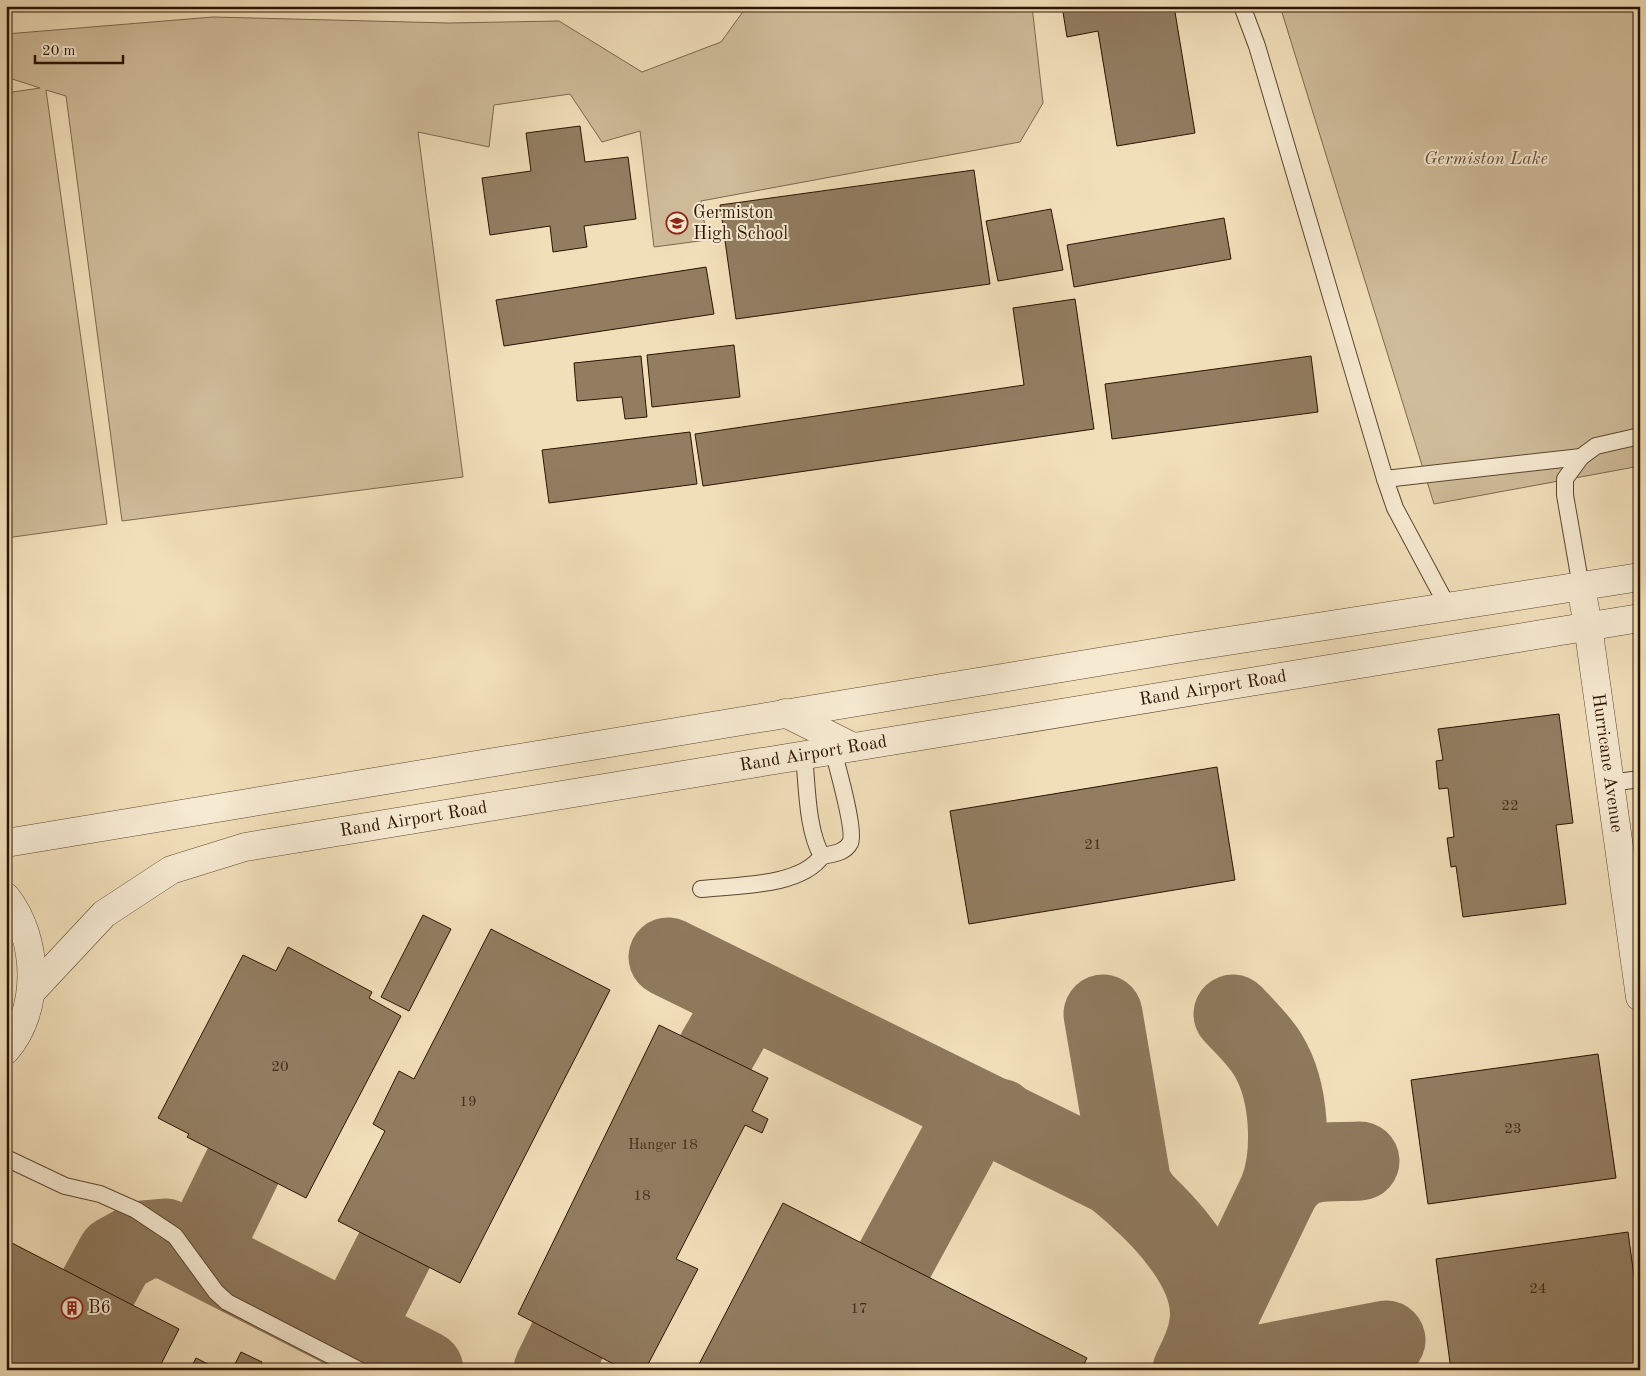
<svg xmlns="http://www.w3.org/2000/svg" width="1646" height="1376" viewBox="0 0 1646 1376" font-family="'Old Standard TT',serif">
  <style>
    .green { fill: #cfbc9a; stroke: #7d684d }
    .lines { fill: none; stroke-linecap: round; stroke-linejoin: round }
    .taxiway { stroke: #8e795d; stroke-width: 79 }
    .building { fill: #927d61; stroke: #2b1300 }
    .service-casing { stroke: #5c462e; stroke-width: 18 }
    .minor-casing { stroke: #5c462e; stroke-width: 29 }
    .tertiary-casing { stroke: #5c462e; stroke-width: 29 }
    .service { stroke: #f6ead2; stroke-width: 16 }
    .minor { stroke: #f6ead2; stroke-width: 28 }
    .tertiary { stroke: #f6ead2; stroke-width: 28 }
    .labels { text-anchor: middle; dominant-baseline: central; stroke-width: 4; stroke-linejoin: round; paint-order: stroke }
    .number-label { font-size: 15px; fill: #452e18 }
    .park-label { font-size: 18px; font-style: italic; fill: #644e36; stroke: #f6ead2 }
    .poi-label { font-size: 18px; fill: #2b1300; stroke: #f6ead2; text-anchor: start }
    .street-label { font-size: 18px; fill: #2b1300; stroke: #f6ead2 }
  </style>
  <rect width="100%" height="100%" fill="#f1dfba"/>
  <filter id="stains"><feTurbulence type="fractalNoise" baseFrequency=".004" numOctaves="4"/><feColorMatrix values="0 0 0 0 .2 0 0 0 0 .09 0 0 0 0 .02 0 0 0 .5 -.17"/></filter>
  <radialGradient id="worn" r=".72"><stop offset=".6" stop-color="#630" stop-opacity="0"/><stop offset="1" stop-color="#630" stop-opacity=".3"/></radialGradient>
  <!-- green -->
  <g class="green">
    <polygon points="747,6 1032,6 1043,103 1020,142 701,201 707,240 654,247 640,131 602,142 570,94 494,105 489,147 418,132 463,477 122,521 66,96 46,90 107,524 6,538 6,93 40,88 6,77 6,34 213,17 449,23 559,21 642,72 721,42"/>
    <polygon points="1280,6 1640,6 1640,466 1434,504"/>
  </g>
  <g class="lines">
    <!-- taxiway -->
    <g class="taxiway">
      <path d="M668 957 1113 1176C1153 1208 1216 1267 1209 1323 1207 1340 1200 1355 1192 1370"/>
      <polyline points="1103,1014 1132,1185 1142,1201"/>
      <path d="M1233 1014C1245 1027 1259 1040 1268 1055 1290 1091 1293 1152 1279 1190"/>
      <polyline points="716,1052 743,1005 753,1002 763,1004"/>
      <path d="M895 1260 965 1131C974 1119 985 1115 999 1118"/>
      <polyline points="227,1269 211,1255 207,1240 243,1166"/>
      <polyline points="98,1288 116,1255 143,1240 165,1238 424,1370"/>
      <path d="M1206 1342 1279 1190C1299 1156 1325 1163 1360 1161"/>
      <polyline points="374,1344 362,1332 360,1318 395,1249"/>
      <polyline points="553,1370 568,1339"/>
      <polyline points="1230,1370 1386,1340"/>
    </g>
  </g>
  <!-- building -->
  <g class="building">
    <polygon points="1062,6 1174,6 1195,133 1117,146 1098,31 1067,37"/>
    <polygon points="580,126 585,162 628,157 636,219 584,226 587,247 553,252 550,226 490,235 482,178 531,171 526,133"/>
    <polygon points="974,170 990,284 736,319 720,205"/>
    <polygon points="1051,209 1063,270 998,281 986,221"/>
    <polygon points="1224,218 1231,259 1074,287 1067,245"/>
    <polygon points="706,267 714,314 504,346 496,300"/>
    <polygon points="1075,299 1094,429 703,486 695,434 1024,385 1013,308"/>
    <polygon points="734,345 740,397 652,407 647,355"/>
    <polygon points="641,356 647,417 625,419 622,397 577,401 574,363"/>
    <polygon points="1311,356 1318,412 1112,439 1105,384"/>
    <polygon points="690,432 697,484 549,503 542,450"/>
    <polygon points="1559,714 1573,823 1556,825 1566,904 1463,917 1456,866 1451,867 1447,838 1454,837 1448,788 1439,789 1436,761 1443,760 1438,729"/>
    <polygon points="1217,767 1235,880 969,924 950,811"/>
    <polygon points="423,915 451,929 409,1011 381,997"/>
    <polygon points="491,929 610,990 460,1283 338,1221 385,1131 373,1124 399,1071 414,1079"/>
    <polygon points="288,947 372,992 369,998 401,1016 306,1198 187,1137 189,1134 158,1118 243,955 276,971"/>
    <polygon points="659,1025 768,1078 752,1111 768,1119 762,1133 745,1125 676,1259 698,1269 645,1370 625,1370 518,1314"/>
    <polygon points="1598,1054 1616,1178 1428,1204 1411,1080"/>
    <polygon points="783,1203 1087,1358 1081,1370 696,1370"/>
    <polygon points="1628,1232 1640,1320 1640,1364 1599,1370 1451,1370 1436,1259"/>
    <polygon points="10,1242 179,1329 158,1370 78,1370 70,1366 68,1370 6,1370 6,1249"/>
    <polygon points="241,1352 262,1362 259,1370 232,1370"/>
    <polygon points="196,1358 220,1370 190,1370"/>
  </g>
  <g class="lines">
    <!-- service casing -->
    <g class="service-casing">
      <g id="service">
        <polyline points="1242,6 1257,46 1385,479 1395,508 1448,607"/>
        <polyline points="1385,479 1581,457"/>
        <polyline points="1581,587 1565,495 1565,479 1581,457 1596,446 1640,436"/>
        <path d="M804 755C807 785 807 831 822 856 832 854 845 853 850 843 856 832 837 766 833 750"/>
        <polyline points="1610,783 1640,779"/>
        <path d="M701 889C736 885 800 887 822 856"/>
        <polyline points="6,1158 65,1186 100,1194 136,1210 175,1236 216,1292 227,1302 359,1370"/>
      </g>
    </g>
    <!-- minor casing -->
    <g class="minor-casing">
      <g id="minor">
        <path id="s1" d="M1581 587 1588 626 1640 997"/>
      </g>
    </g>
    <!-- tertiary casing -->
    <g class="tertiary-casing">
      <g id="tertiary">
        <polyline points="785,713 853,747"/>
        <polyline points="6,843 1183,648 1640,577"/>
        <path d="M6 897C39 938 41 1010 6 1050"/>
        <path id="s2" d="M32 991 104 914 171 870 245 847 1640 618"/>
      </g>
    </g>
    <!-- service -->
    <use href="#service" class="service"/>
    <!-- minor -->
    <use href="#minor" class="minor"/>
    <!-- tertiary -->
    <use href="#tertiary" class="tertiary"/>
  </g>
  <!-- icons -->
  <defs>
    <g id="school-ring" transform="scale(1.125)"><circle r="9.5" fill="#f6ead2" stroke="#8f2418" stroke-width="1.5"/><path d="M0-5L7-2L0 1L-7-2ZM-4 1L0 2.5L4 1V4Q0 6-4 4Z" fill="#8f2418"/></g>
    <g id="building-ring" transform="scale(1.125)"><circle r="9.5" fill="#f6ead2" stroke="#8f2418" stroke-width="1.5"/><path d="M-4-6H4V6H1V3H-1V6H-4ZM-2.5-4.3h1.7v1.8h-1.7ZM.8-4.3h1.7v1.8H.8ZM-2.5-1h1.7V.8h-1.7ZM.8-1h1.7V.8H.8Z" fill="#8f2418"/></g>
  </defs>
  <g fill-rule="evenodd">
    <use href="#school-ring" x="677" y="223"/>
    <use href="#building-ring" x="72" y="1308"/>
  </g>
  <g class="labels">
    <!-- number labels -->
    <g class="number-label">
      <text x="1510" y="806">22</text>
      <text x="1093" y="845">21</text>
      <text x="280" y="1067">20</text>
      <text x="468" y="1102">19</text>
      <text x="1513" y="1129">23</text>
      <text x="663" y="1145">Hanger 18</text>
      <text x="642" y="1196">18</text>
      <text x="1538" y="1289">24</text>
      <text x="859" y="1309">17</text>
    </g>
    <!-- park labels -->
    <g class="park-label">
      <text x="1486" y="159">Germiston Lake</text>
    </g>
    <!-- poi labels -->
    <g class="poi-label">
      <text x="693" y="213">Germiston<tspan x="693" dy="21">High School</tspan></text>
      <text x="88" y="1308">B6</text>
    </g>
    <!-- street labels -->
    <g class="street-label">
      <text stroke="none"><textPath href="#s2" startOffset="1244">Rand Airport Road</textPath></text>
      <text stroke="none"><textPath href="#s2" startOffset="839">Rand Airport Road</textPath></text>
      <text stroke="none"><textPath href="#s1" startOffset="178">Hurricane Avenue</textPath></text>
      <text stroke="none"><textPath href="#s2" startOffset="434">Rand Airport Road</textPath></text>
    </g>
  </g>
  <!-- margin -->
  <rect width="1646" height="1376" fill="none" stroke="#f1dfba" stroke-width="25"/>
  <rect x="8" y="8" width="1631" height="1361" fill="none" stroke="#2b1300" stroke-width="2.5"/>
  <rect x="12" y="12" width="1621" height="1351" fill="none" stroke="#2b1300"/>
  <!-- scale -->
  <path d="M35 55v8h88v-8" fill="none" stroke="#2b1300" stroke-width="2.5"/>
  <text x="42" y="55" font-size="15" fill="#2b1300" stroke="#f6ead2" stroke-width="4" paint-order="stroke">20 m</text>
  <rect width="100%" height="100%" filter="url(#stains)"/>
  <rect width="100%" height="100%" fill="url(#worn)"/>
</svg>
